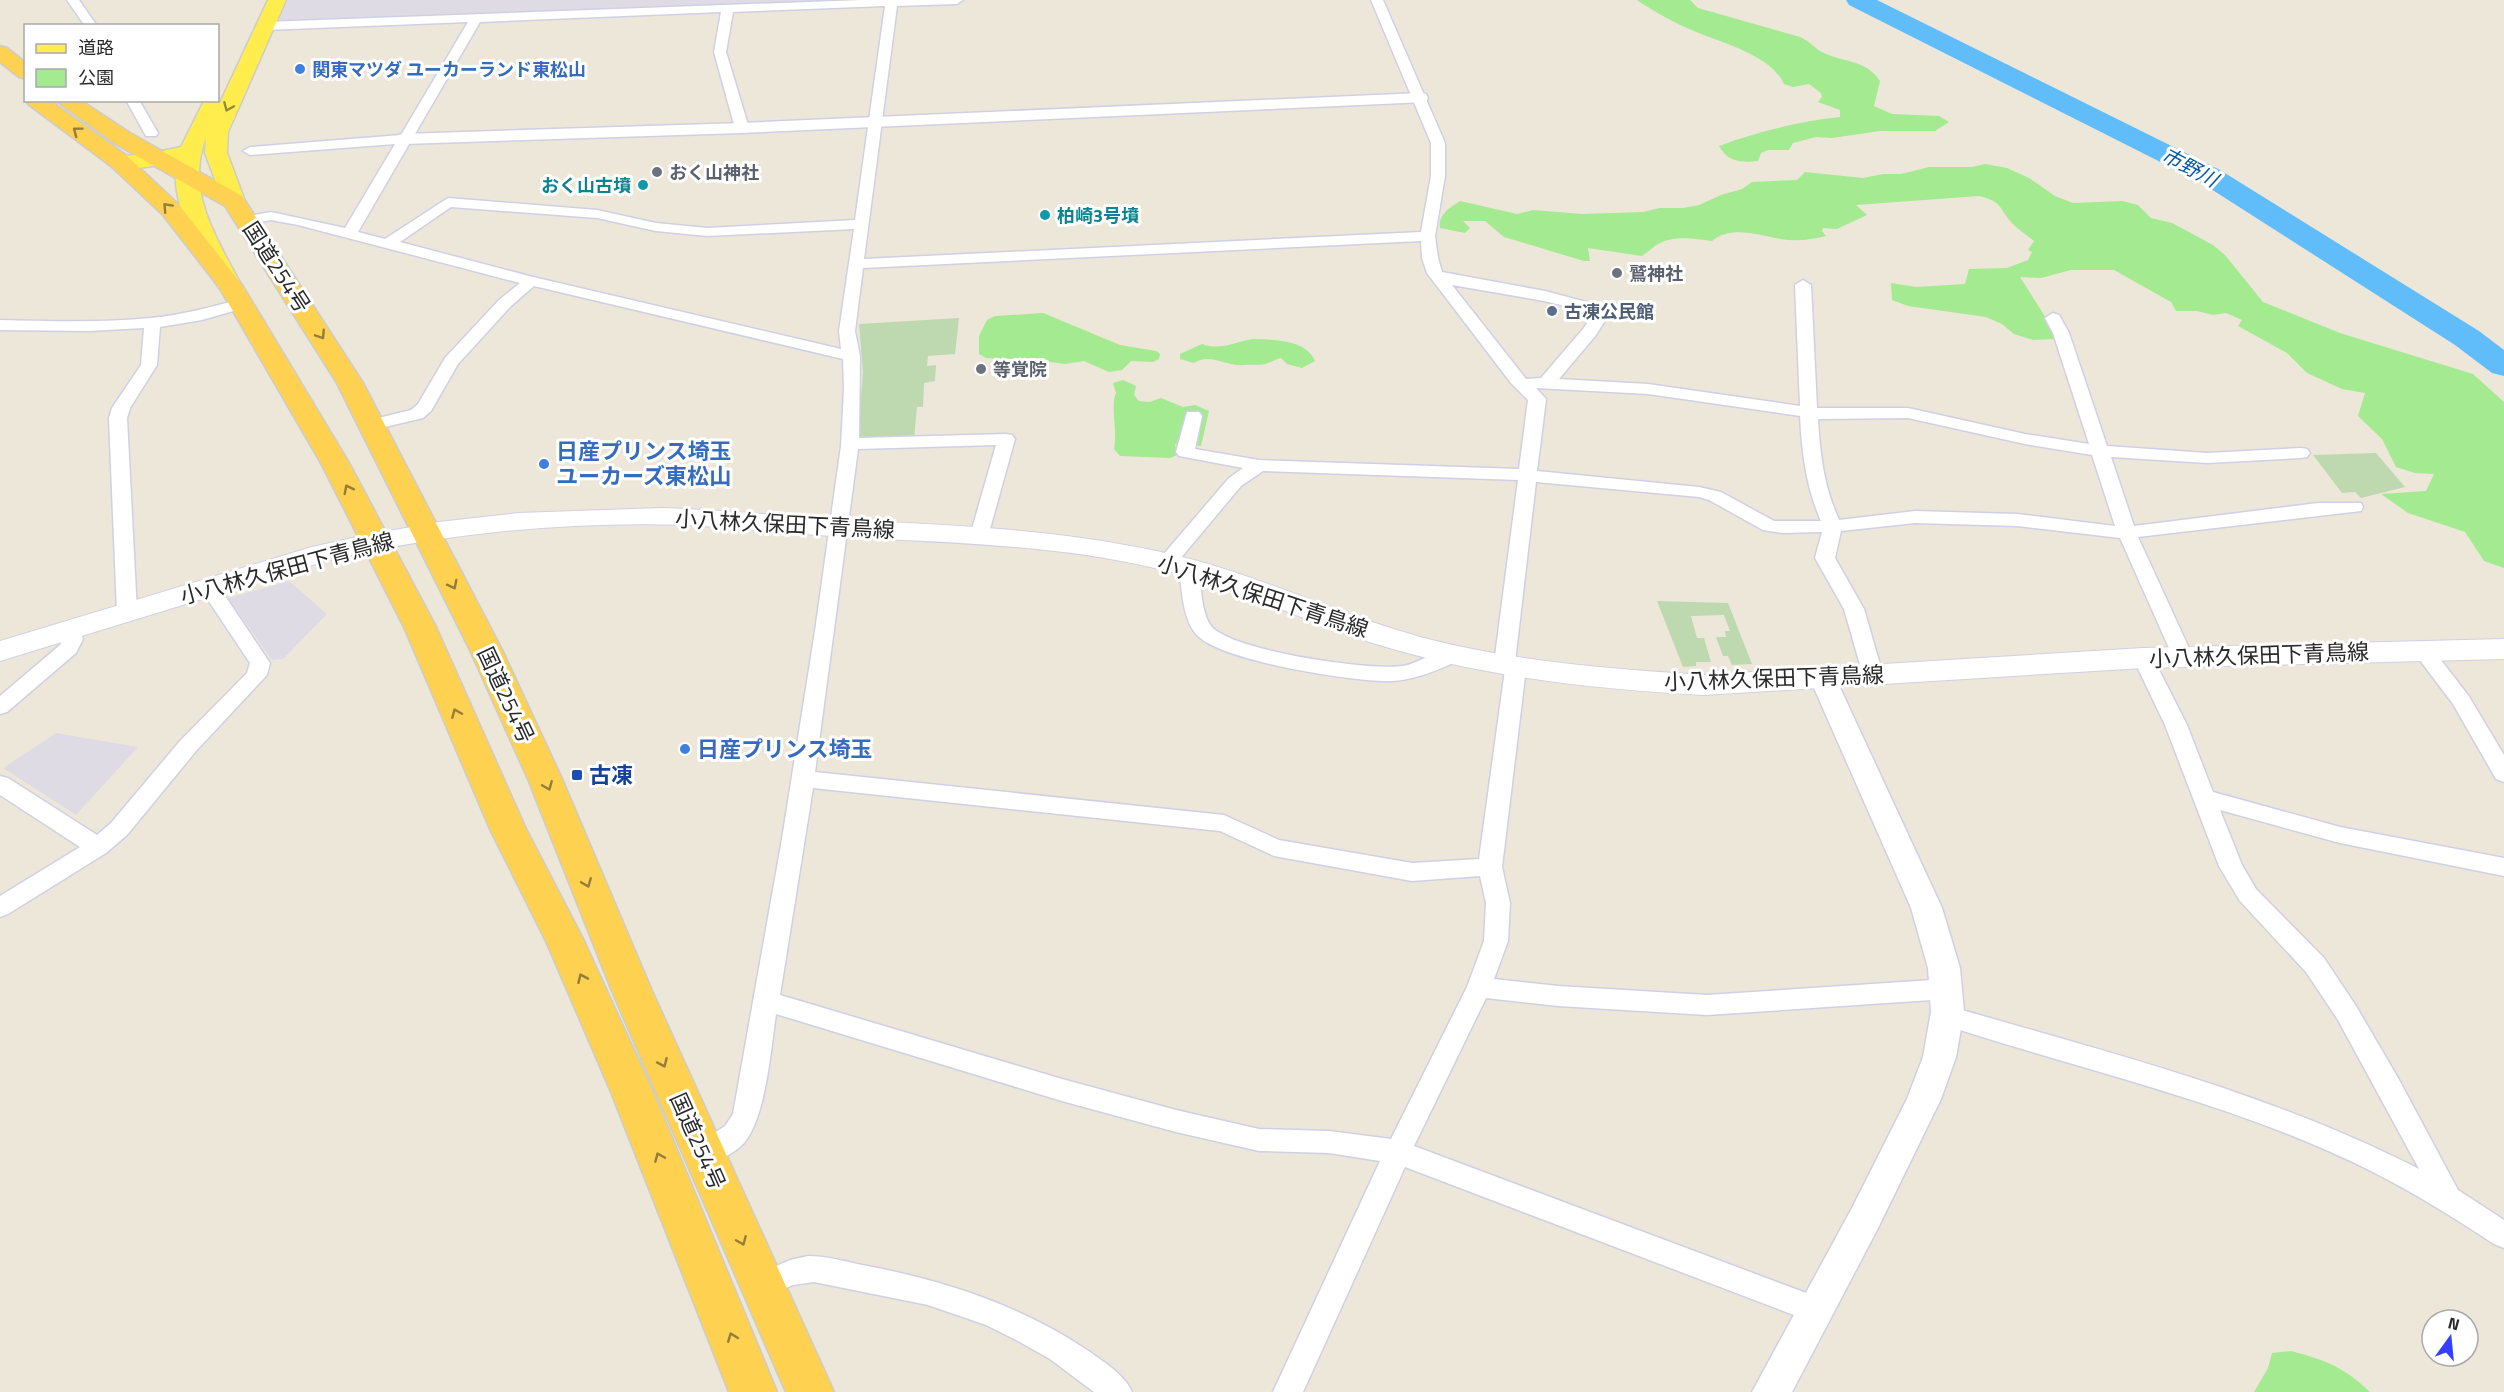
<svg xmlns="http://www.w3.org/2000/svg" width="2504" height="1392" viewBox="0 0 2504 1392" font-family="'Titillium Web','Noto Sans JP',sans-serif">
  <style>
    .industrial { fill: #dfdbe5 }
    .green { fill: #a3ea90 }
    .cemetery { fill: #bed9af }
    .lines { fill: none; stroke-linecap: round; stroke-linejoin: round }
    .river { fill: #61bdfa; fill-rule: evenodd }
    .minor-casing { stroke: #cfd0e4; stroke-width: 3 }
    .tertiary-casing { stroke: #cfd0e4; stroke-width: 3 }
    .secondary-casing { stroke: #cfd0e4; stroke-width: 2 }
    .primary-casing { stroke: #ccc; stroke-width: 3 }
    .trunk-casing { stroke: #ccc; stroke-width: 3 }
    .minor { fill: #fff; fill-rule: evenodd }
    .tertiary { fill: #fff; fill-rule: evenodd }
    .secondary { fill: #fff; fill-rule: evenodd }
    .primary { fill: #feed4d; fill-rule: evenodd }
    .trunk { fill: #fed150; fill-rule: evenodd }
    .oneway { stroke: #948b3b }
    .oneway2 { stroke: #947d3c }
    .shop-dot { fill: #3f7fe0; stroke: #fff; stroke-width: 2 }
    .worship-dot { fill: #6b7280; stroke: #fff; stroke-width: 2 }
    .culture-dot { fill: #0f9aa8; stroke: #fff; stroke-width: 2 }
    .service-dot { fill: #5c6f8a; stroke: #fff; stroke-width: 2 }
    .transit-dot { fill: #1a4fb4; stroke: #fff; stroke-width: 2 }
    .labels { text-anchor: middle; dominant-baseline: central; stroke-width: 6; stroke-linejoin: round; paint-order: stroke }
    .far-shop-label { font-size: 18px; font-weight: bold; fill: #366cbe; stroke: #fff; text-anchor: start }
    .far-worship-label { font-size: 18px; font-weight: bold; fill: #5b616d; stroke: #fff; text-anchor: start }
    .far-culture-label { font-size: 18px; font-weight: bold; fill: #0d838f; stroke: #fff; text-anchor: end }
    .far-service-label { font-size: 18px; font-weight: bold; fill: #4e5e75; stroke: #fff; text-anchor: start }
    .far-water-label { font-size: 20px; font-style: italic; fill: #0057a7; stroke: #fff }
    .street-label { font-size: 22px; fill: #292929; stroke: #fff }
    .shop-label { font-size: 22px; font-weight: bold; fill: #366cbe; stroke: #fff; text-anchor: start }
    .transit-label { font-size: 22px; font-weight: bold; fill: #164399; stroke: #fff; text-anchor: start }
  </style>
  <rect width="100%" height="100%" fill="#ede7da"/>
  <!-- industrial -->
  <g class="industrial">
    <polygon points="288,0 889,0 278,23"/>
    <polygon points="289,581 327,614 283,659 272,660 228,598"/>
    <polygon points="56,733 138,747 76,815 3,768"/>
  </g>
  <!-- green -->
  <g class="green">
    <path d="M1637 0H1690L1698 8 1800 37C1809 41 1813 46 1820 51 1841 63 1865 58 1880 81L1874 106 1892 114 1939 116 1949 122 1935 131H1880L1832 138 1816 137 1793 143 1789 150H1768L1761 153 1758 161C1741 163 1728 162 1719 146 1756 132 1801 121 1840 117V110L1818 102 1822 97 1821 93 1809 84 1793 87 1784 84C1771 55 1722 43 1694 31 1674 23 1655 12 1637 0Z"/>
    <path d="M1985 164 2007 168 2029 178 2055 196 2073 203 2122 201 2138 205 2151 218 2172 223 2213 245 2225 255 2263 302 2340 333 2473 374 2504 402V568L2484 561 2465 532 2408 513 2381 494 2426 491 2434 474 2415 473 2396 467 2382 439 2358 416 2365 393 2342 389 2307 373 2287 353 2238 326 2242 320 2226 313 2213 315 2197 311H2176L2171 302 2114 270H2071L2041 278 2020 277 2053 329 2055 339 2033 340 2014 334 2002 324 1986 317 1908 306 1892 300 1891 283 1916 287 1965 284 1969 269 2007 268 2028 260 2032 252 2028 250 2034 241C2027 235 2017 229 2011 222 1998 207 2003 202 1979 196L1856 205 1867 215 1837 229 1823 228 1822 231 1826 236C1814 239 1801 241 1789 240 1764 238 1734 223 1712 241 1695 239 1674 235 1658 244 1653 247 1648 252 1642 256L1588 248 1590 261H1584L1504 237 1485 221H1463L1470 228 1465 233 1440 228C1438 214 1450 208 1460 201L1517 214 1533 210 1582 214 1643 212 1660 208H1683L1699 205 1721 195 1742 189 1752 182 1797 180 1805 172 1863 178 1883 174H1901L1929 167H1972Z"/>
    <polygon points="1043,313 1120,345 1156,351 1160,354 1159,359 1153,362 1131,361 1122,370 1109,372 1084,361 1065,364 1050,362 1044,358 1009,360 986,358 979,354 979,336 987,320 995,316"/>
    <path d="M1253 339C1273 340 1306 339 1315 361L1302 368 1287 364 1281 358C1276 359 1272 362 1268 363 1261 366 1251 364 1244 365 1227 367 1210 352 1194 363L1180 359V354L1202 344C1220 351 1235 342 1253 339Z"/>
    <path d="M1123 380 1136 386 1134 395 1139 401 1150 402 1161 398 1183 407 1195 405 1209 411 1201 446 1175 444 1177 455 1170 458 1120 456 1114 449C1118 430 1110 407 1116 393L1113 383Z"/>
    <path d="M2291 1351C2325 1360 2344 1367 2370 1392H2254L2268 1368 2272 1353Z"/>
  </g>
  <!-- cemetery -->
  <g class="cemetery">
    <polygon points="959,318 955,354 928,356 927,366 936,365 935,381 924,383 923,407 917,407 914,439 857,439 863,372 859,324"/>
    <polygon points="2376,453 2405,487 2361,498 2355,492 2342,493 2313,455"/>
    <polygon points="1657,601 1728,603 1752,664 1732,665 1728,656 1723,656 1716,637 1726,637 1725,631 1730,631 1724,615 1691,616 1697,638 1704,638 1711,662 1696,662 1696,666 1683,667"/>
  </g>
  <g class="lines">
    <!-- river -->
    <polygon class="river" points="1846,0 1877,0 2220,170 2479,331 2504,350 2504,376 2492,373 2455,345 2200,182 1849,5"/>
    <!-- minor casing -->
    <g class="minor-casing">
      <g id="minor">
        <polygon points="67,0 79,0 97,26 85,26"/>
        <path d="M862 0H963L957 4 897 6 864 259 1421 232 1431 176V143L1371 0H1383L1445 143V176L1435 236 1438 258 1442 272 1545 291 1609 308 1611 311 1596 335 1559 379 1648 384 1800 406 1795 285 1803 280 1811 285 1817 408H1908L2025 434 2089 444 2053 333 2045 318 2053 313 2059 315 2069 333 2107 446 2207 453 2301 448 2307 449 2310 453 2307 457 2301 458 2207 463 2111 457 2134 526 2318 503H2361L2363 507 2361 511 2138 537 2193 657 2190 662 2183 664 2176 662 2173 657 2120 538 2017 526 1915 523 1841 531 1835 558 1864 609 1883 675 1880 680 1873 682 1866 680 1863 675 1844 609 1815 558 1822 532 1782 533 1763 530 1709 500 1699 497 1536 482 1515 662 1523 663 1526 668 1502 867 1510 903 1508 941 1494 979 1558 986 1707 995 1947 979 1956 982 1959 989 1956 996 1947 999 1707 1015 1558 1006 1486 998 1414 1146 1825 1300 1830 1310 1825 1320 1815 1323 1405 1167 1303 1392H1273L1380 1161 1329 1153 1259 1151 1176 1132 1062 1101 776 1014C771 1048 766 1117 744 1143 734 1154 718 1161 704 1166L694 1162 690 1154 694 1146 725 1126 733 1114 782 839 815 631 841 446 844 389 843 359 534 286 511 306 458 364 431 411 423 418 372 430 366 429 363 425 366 421 411 410 418 404 445 358 499 300 520 283 298 225 271 220 248 224 241 220 243 217 271 212 345 228 395 144 250 155 243 151 250 147 401 135 468 22 265 30 259 26 265 22ZM885 6 855 220 707 228 656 223 597 210 448 198 385 239 358 232 480 22 721 12 714 52 735 128 742 132 749 128 726 52 733 12ZM451 207 597 218 656 231 707 236 854 229 839 331 841 349 533 277 400 242ZM1421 241 1422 258 1427 273 1511 383 1528 400 1519 469 1259 460 1195 449 1202 416 1199 412H1187L1176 452 1179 456 1243 468 1229 478 1157 562 1160 566H1174L1241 486 1263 471 1518 480 1494 664 1497 669 1505 670 1479 859 1412 863 1279 840 1224 815 815 772 858 449 996 445 970 536 972 540H986L988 536 1015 439 1012 435 1006 434 859 438 860 356 855 331 863 268ZM1452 285 1544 301 1594 313 1583 329 1541 378 1526 379ZM1536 388 1648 394 1800 416C1802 453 1806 487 1821 521H1774L1721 492 1699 487 1537 471 1546 399ZM1908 418 2025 444 2092 455 2115 526 2017 514 1915 511 1839 520C1824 487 1820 455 1818 419ZM813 788 1220 831 1274 856 1412 881 1480 876 1486 903 1484 941 1467 987 1391 1139 1329 1131 1259 1129 1176 1110 1062 1079 780 995Z"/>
        <polygon points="126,100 139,100 158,133 156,136 146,136"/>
        <path d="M241 299 247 301 249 304 247 307 202 320 160 327 157 365 130 408 127 418 137 612 134 616 127 618 120 616 117 612 109 418 112 408 141 365 144 328 89 331 0 330V320C50 321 101 323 151 318 182 315 211 307 241 299Z"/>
        <path d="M1189 562 1196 564 1199 568C1201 585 1201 612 1211 626 1231 651 1371 671 1403 666 1421 663 1441 645 1459 650L1462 655 1459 660C1439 670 1417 679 1394 681 1358 683 1218 661 1196 634 1182 617 1182 589 1179 568L1182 564Z"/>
        <polygon points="210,582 217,584 270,663 267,675 196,751 127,835 106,853 8,914 0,917 0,896 80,847 0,795 0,776 8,778 97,835 111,823 180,741 247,673 250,663 200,588 203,584"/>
        <polygon points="71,624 78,625 83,639 76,653 7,712 0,714 0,696 60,645 63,639 61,630 64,625"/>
        <polygon points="2423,644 2430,646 2468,695 2504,755 2504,782 2496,779 2453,704 2413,651 2416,646"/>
        <path d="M2143 651 2150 653 2153 658 2187 725 2213 792 2340 827 2504 858V876L2340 843 2220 810 2242 865 2256 889 2324 958 2356 1006 2398 1078 2458 1190 2504 1220V1248L2494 1244C2453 1217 2413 1192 2369 1170 2233 1102 2083 1071 1939 1023L1935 1016 1939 1009 1948 1006C2107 1052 2271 1093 2419 1169L2338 1020 2306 972 2240 901 2219 866 2165 725 2133 658 2136 653Z"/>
        <path d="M808 1256C826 1256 844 1261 862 1265 943 1280 1021 1305 1090 1352 1105 1363 1125 1375 1132 1392H1094L1050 1359 1018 1341 986 1325 928 1305 814 1282 793 1285 761 1299 751 1295 747 1286 751 1277 790 1260Z"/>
      </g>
    </g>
    <!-- tertiary casing -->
    <g class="tertiary-casing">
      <g id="tertiary">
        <polygon points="1420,93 1426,94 1428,98 1426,102 742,133 404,144 398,143 395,139 398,135 404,134 742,123"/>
        <polygon points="1823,670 1832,673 1836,679 1942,908 1960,968 1964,1012 1956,1057 1941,1099 1877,1230 1792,1392 1752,1392 1852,1208 1907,1099 1923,1057 1931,1012 1928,968 1911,908 1810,679 1814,673"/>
      </g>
    </g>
    <!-- secondary casing -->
    <g class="secondary-casing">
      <path id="secondary" d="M662 508C723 510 783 516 843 520 950 525 1057 529 1161 552 1252 571 1335 614 1424 638 1516 662 1610 669 1704 675L2143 648 2504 639V659L2143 668 1704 695C1593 689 1483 677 1376 644 1303 621 1234 586 1159 569 1063 546 963 543 865 538 806 535 747 529 688 525 567 521 447 533 329 560L0 661V641L312 547 361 536 439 522 518 513Z"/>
    </g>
    <!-- primary casing -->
    <g class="primary-casing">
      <path id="primary" d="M268 0H286L228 132 227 153 245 201 242 206 234 208 226 206 223 201 205 153 206 138C185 191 216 236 240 283L237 288 228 290 219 288 216 283C198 246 169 204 177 161 155 166 134 171 111 166L108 161 111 156 143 155 181 147 204 101 218 100 220 103Z"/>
    </g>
    <!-- trunk casing -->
    <g class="trunk-casing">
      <g id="trunk">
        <polygon points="0,46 7,48 26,63 26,79 19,77 0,62"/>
        <polygon points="26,99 49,100 127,156 179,205 242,285 349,463 436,627 526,829 584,941 653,1092 777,1392 729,1392 611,1092 546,941 490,829 404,627 321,463 219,287 163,215 111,166 28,104"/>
        <polygon points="55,100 80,100 130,133 242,196 363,383 502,650 562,779 652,991 834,1392 786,1392 612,991 528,779 470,650 337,383 225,206 114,143"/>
      </g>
    </g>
    <!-- minor -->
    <use href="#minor" class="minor"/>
    <!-- tertiary -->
    <use href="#tertiary" class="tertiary"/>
    <!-- secondary -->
    <use href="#secondary" class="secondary"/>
    <!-- primary -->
    <use href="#primary" class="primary"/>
    <!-- trunk -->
    <use href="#trunk" class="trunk"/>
  </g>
  <!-- one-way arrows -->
  <defs><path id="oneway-chevron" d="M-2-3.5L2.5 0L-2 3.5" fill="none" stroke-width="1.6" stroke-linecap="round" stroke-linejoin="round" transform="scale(1.5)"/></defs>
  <use class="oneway" href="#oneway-chevron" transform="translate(228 107) rotate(113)"/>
  <g class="oneway2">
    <use href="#oneway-chevron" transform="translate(77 131) rotate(-143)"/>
    <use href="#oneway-chevron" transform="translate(167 207) rotate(-133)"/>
    <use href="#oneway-chevron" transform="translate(321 335) rotate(57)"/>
    <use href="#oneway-chevron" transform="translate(348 489) rotate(-117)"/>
    <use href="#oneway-chevron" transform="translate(453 585) rotate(63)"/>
    <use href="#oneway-chevron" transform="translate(456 713) rotate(-113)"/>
    <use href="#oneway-chevron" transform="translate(548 786) rotate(68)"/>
    <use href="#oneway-chevron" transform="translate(587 883) rotate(68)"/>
    <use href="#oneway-chevron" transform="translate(582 978) rotate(-114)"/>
    <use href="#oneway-chevron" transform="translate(663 1063) rotate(66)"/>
    <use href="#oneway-chevron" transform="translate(659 1157) rotate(-113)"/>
    <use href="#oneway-chevron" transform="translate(742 1241) rotate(67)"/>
    <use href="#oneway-chevron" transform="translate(732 1337) rotate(-111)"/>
  </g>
  <!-- markers -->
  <g class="shop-dot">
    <circle cx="300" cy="69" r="6"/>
    <circle cx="544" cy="464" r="6"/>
    <circle cx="685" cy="749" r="6"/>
  </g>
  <g class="worship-dot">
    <circle cx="657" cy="172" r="6"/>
    <circle cx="1617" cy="273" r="6"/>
    <circle cx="981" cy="369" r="6"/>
  </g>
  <g class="culture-dot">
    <circle cx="643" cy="185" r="6"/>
    <circle cx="1045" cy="215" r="6"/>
  </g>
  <circle class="service-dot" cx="1552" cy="311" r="6"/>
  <rect class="transit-dot" x="571" y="769" width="12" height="12" rx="3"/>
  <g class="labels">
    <!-- far-shop labels -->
    <g class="far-shop-label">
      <text x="312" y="69">関東マツダ ユーカーランド東松山</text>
    </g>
    <!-- far-worship labels -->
    <g class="far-worship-label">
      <text x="669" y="172">おく山神社</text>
      <text x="1629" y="273">鷲神社</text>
      <text x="993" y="369">等覚院</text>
    </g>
    <!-- far-culture labels -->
    <g class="far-culture-label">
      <text x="631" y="185">おく山古墳</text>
      <text x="1057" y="215" text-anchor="start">柏崎3号墳</text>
    </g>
    <!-- far-service labels -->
    <g class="far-service-label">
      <text x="1564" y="311">古凍公民館</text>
    </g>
    <!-- far-water labels -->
    <g class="far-water-label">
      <text transform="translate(2190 167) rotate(28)">市野川</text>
    </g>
    <!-- street labels -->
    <g class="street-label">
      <text transform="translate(277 267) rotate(57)">国道254号</text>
      <text transform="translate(785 524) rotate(3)">小八林久保田下青鳥線</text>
      <text transform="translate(287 568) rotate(-15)">小八林久保田下青鳥線</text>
      <text transform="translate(1263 596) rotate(18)">小八林久保田下青鳥線</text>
      <text transform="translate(2259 655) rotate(-2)">小八林久保田下青鳥線</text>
      <text transform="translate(1774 678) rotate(-2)">小八林久保田下青鳥線</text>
      <text transform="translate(506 695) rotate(65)">国道254号</text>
      <text transform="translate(698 1141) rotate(66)">国道254号</text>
    </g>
    <!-- shop labels -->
    <g class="shop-label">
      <text x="556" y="451">日産プリンス埼玉<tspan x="556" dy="25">ユーカーズ東松山</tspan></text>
      <text x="697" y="749">日産プリンス埼玉</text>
    </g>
    <!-- transit labels -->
    <g class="transit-label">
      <text x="589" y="775">古凍</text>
    </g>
  </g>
  <!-- legend -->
  <rect x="24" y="24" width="195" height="78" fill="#ffffff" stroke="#a9a9a9" stroke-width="1.5"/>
  <rect x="36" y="44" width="30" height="9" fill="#feed4d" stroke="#a9a9a9" stroke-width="1.5"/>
  <text x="78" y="54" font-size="18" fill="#292929">道路</text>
  <rect x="36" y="69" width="30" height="18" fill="#a3ea90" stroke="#a9a9a9" stroke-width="1.5"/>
  <text x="78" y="84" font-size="18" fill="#292929">公園</text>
  <!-- north arrow -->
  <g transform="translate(2450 1338) rotate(15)"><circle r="28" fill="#ffffff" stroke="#a9a9a9" stroke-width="1.5"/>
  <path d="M0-4.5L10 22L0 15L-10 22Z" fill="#353fff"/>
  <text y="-9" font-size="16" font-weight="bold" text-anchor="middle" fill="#292929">N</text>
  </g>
</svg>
